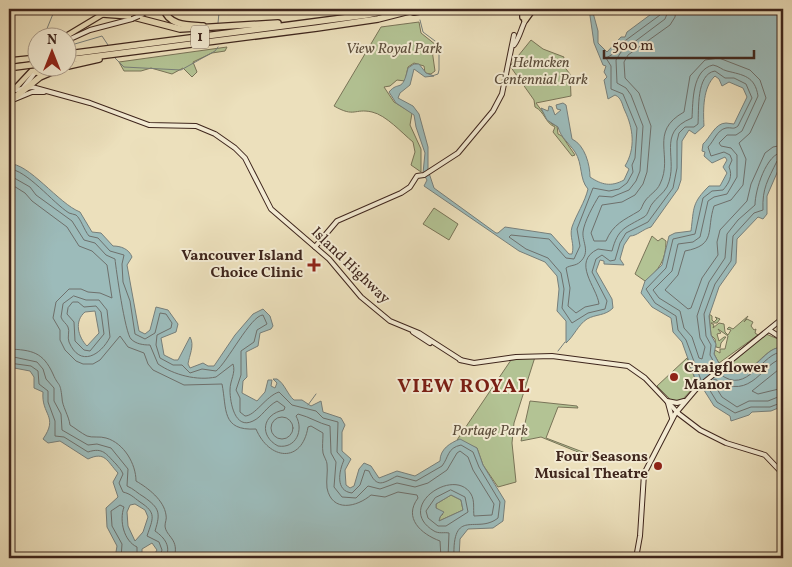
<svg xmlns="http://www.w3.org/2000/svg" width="792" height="567" viewBox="0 0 792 567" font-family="Vollkorn,serif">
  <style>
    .green { fill: #b3c394; stroke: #797458 }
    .water { fill: #9cbbba; stroke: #777f7b; fill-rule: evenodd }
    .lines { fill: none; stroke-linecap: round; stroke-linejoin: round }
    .shore { stroke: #6e706c; stroke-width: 1 }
    .stream { stroke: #777f7b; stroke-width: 1 }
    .secondary-casing { stroke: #3f261d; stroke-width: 6 }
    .primary-casing { stroke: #3f261d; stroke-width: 7 }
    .highway-casing { stroke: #3f261d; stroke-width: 8 }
    .secondary { stroke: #f3ebd3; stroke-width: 4 }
    .primary { stroke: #ece0bc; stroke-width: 4.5 }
    .highway { stroke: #ece0bc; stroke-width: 5.5 }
    .secondary-bridge-casing { stroke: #3f261d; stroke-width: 6; stroke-linecap: butt }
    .highway-bridge-casing { stroke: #3f261d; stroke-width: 8; stroke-linecap: butt }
    .secondary-bridge { stroke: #f3ebd3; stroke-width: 4 }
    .highway-bridge { stroke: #ece0bc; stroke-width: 5.5 }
    .poi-dot { fill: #8f2418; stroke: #f3ebd3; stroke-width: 2 }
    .labels { text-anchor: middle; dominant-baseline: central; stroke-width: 4; stroke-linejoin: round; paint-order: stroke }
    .shield { fill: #f3ebd3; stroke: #756154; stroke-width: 1 }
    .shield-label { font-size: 14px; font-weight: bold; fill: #3f261d }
    .park-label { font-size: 15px; font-style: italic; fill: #5c4d3b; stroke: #f3ebd3 }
    .poi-label { font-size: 15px; font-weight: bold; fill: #3f261d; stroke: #f3ebd3; text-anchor: end }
    .street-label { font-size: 15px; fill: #3f261d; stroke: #f3ebd3 }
    .district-label { font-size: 20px; font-weight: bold; letter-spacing: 1px; fill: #7a1f14; stroke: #f3ebd3 }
  </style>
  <rect width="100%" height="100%" fill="#ece0bc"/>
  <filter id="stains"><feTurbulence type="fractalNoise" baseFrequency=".004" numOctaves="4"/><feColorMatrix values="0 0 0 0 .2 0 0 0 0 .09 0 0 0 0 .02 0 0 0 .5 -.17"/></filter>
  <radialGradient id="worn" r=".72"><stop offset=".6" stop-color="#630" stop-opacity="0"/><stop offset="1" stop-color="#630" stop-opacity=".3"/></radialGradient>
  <!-- green -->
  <g class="green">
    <path d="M419 22 421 33 436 45V54L432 50 435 71 431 74 425 73 424 66 414 63 408 67 405 81 397 80 390 86 384 87 394 102 412 113 410 125 421 149V172L411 165 415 152 413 142C402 133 386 115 372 112 354 108 355 118 334 106L381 27Z"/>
    <path d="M531 40 543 49 564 57 562 64 570 74 571 96 536 103 552 124 557 126 558 134 562 136 575 155 572 156 553 132 555 127C545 123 545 112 535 107L534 100 510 66Z"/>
    <polygon points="227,47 225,51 212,53 193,62 197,72 192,77 183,68 172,74 151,68 141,71 124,71 119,62"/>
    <polygon points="434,208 458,224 449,240 423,224"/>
    <path d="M652 236 658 241 662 238 666 241C666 260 659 270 645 281L635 274Z"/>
    <polygon points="709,314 712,316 712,320 714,322 717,319 715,317 720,319 717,323 711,323 714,325 713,328 719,323 724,324 725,332 728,335 731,330 727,329 729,327 733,329 748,316 744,322 747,319 753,322 751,326 754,330 756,329 755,333 758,335 719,363 714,354 715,350 720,353 720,349 725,349 728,336 718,329 721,333 717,334 719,341 724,337 726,337 721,343 720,348 716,347 715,339 711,335"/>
    <path d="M766 334 783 341V348C762 344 748 390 723 370Z"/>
    <polygon points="535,357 514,423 512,443 516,482 498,487 483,465 477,448 457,440 511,360"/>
    <polygon points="687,358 697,384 681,401 671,400 657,386"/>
    <polygon points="530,401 577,406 578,408 558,407 546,438 596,457 595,459 541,437 521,441"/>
    <polygon points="451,495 461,500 463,510 439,521 440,517 443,514 436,508 436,504"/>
  </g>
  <!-- water -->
  <g class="water">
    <path d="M589 9H592L598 31V43L607 52 621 37H625L627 32 658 9H783V159L767 196V214L763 219 758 217 737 239 736 263 719 287 709 316 711 335 716 344 714 354 722 369 728 373C757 377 765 344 783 348V406L771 411 752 412 749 415 731 421 730 416 714 406 702 387 697 384 682 342 673 332 671 318 652 307 641 293 645 281 662 265 669 236 675 233 691 231C694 207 692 203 709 186H720L727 173 723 167 727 160 725 157 712 163 704 156 705 152 702 151 703 144C710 138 715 123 726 123 729 123 731 124 734 124L747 97 743 88 729 82 722 86 719 79 715 76C703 87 703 109 704 126L695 134 689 130 682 141 681 180 678 189 651 227C643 229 637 236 630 236L624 245 620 259 624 265 604 264V261L600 260 596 271 612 299 613 308C605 316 596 314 587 319 578 325 574 336 566 343V321L557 311 559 289 557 276 545 262 519 251 424 186 427 180 423 173 425 153 416 127 414 115 396 103 389 92C399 80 402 94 408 68L414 64H419L426 73 434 76 425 77 414 69 410 85 400 93 398 98 413 106 419 114 428 147V170L434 188 496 233H498L505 227 551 234 569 254H572C575 244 569 237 572 227 576 215 585 202 588 189 579 179 583 164 575 152 569 143 561 138 558 127L547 120 541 108 548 111 549 106 552 107 555 115 561 110 557 109 556 105 563 103 566 105 572 139C585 145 590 165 590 177 602 185 611 187 624 180L629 169 625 166C636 148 633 128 625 111 622 105 622 98 615 95L608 99 604 80 607 77 604 72 606 66 603 65 594 43Z"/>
    <path d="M9 164C28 162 59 204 80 212L92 232 101 233 113 246C121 246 129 249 132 257L127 265 139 331 145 334 150 330 156 307 168 310 178 324 176 332 161 338 164 355 174 360H178L190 337C195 345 189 356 188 364L190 368 203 363 208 366H214L235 335 253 314 263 309 270 316 273 326 271 329 260 333 258 346 246 352 247 377 243 381 242 393 257 401 265 392 268 380H272L271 386 275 388 277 383 273 379H277C285 384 287 394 294 400H302L311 406 321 401 323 412 341 418 345 425 342 432V451L351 459 345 470 346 485 350 488 354 486 359 469 364 463 371 466 379 478 397 471 415 476 440 461C440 449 450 443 460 439L477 448 483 465 505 501 503 521 493 528 468 529 460 539 459 558H152L157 550 152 543 142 549V558H115L117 546 107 527 106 508 118 497 113 482 118 473C107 461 105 451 88 459L60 441 48 443 43 439C59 416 41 415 43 392L34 388V377L30 371 9 367ZM95 311 99 333 87 346C78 337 74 321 85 312ZM451 495 461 500 463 510 439 521 440 517 444 512 436 508V504ZM135 504 145 510 148 517 143 532 135 541 128 526 127 512 130 505Z"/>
  </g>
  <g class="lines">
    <!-- shore -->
    <g class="shore">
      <path d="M662 9 660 15 622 43 613 54 606 58 611 66V89L623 94 637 128 635 158 632 165 633 172 627 183 619 189 609 191 593 188 577 229 580 246 574 259 566 258 549 239 511 235 509 237 526 249 548 258 561 273 564 289 562 308 572 323 588 313 605 309 607 301 592 272 596 259 602 255 610 261 615 260 620 243 626 233 648 222 673 188 677 168V141L679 133 685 127H694L698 124C699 110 696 74 715 71L725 78H734L746 84 752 98 738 126C733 130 732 127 726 128 717 130 714 141 708 147L711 156 724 152 730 155 732 160 729 167C733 176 729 183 723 190L712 191 703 198 695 234 673 239 666 268 646 289 655 303 676 316 678 330 686 340 701 380"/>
      <path d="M669 9 665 19 621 52 616 60 617 83 626 88 631 95 643 126 640 171 636 181 629 190 612 197 599 196C594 204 584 222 583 232 582 242 591 252 580 262 576 266 570 265 566 268L570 288 568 306 576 313 585 307 599 304C597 287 571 262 598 249L612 251C618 228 625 228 644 217 648 215 649 208 652 204 656 198 663 194 667 187 680 159 655 133 692 118 693 101 692 70 713 65 719 66 722 70 727 71 743 75 755 76 758 96L742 131 736 135H727L719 143 721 146 731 148 737 155V177L727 194 714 197 708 201 700 237 693 242 678 244 672 271 653 290 659 298 680 311 684 328 692 337 699 358 702 359 705 347 700 338 697 316 701 304 709 282 725 258 727 234 738 220 755 205C755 191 766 153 783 152"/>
      <path d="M676 9 675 17 670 25 628 55 624 62 625 78 639 93 651 126 647 172 643 184 635 195 622 202 602 205 591 233 594 241H606C613 224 624 220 639 211 642 209 642 205 645 201 649 195 657 191 660 184 674 156 648 132 684 112L690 76 705 60 719 58 750 70 760 80 766 98 750 133 739 143 746 159 743 185 731 200 714 206C706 230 717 245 685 251L678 275 665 290 688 309 691 308 702 278 718 255 717 242 720 230 747 201 751 184 765 153 773 147 783 145"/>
      <path d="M9 169C26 169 53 203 69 213 71 214 74 214 76 215 81 219 84 230 89 236L98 238 110 251 124 255 122 264 123 282 130 301 135 334 145 339 155 333 160 313 166 314 172 323 171 328 157 335 156 345 160 358 173 365H182L190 373 202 369 216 371C227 363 251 315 263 315L267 324 257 330 254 342 241 351V375L236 390 240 398V412L245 416C255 416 266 396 279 392L292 405 316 411 323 418 338 422 337 452 344 460C339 471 335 491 352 493L360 485 365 470 369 471C377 489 383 483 397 476L416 481 442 466C449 457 447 448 461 445L473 452 479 467 500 502 498 518C477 535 452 506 454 558"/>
      <path d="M9 175 30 187 36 195 72 221 84 240 95 243 106 255 115 259C116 269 125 333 131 339 136 344 143 345 150 345L158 364C174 375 197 381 216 377L233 364C236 373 230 380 230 390 230 403 235 430 253 421 262 417 266 407 277 401L285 407 284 410C262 414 259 436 278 446 296 449 304 430 296 416L298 414C310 417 318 423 330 426L331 453 336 462 334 487 342 497 356 498 368 486 380 489 397 483 415 487 428 483 447 470 457 453 460 451 468 457 473 470 494 504 492 515 474 516C473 509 475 501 471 494 454 466 394 507 434 531 439 534 444 532 449 533L448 558"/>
      <path d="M9 183 25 193 32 201 67 227 79 246 92 251 107 265 112 298 100 293 88 292 81 289H69L56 302 53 318 60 330V340L65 350 76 361 83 364H93L100 360 120 336 128 347 144 353 148 364 153 370 184 385 222 384C227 409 221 431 256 429 269 460 302 464 308 427L311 426 323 433C323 440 322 447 323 453 324 457 327 461 327 464 328 472 326 480 327 488 332 513 357 507 371 495L385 497 398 492 417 495 418 498C403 518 421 534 440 541L441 558"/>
      <path d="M74 296 86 300H99L107 310 110 337C101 355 80 368 69 342 67 337 70 331 68 327 67 324 62 321 61 317L63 304Z"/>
      <polygon points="73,302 78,302 84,307 96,306 101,312 104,334 90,351 84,350 75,341 74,322 67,314 68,308"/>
      <path d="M9 349C32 350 43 352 53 374 59 388 60 380 62 398 62 406 69 416 70 425 75 428 81 433 87 436 92 438 100 436 106 438 124 443 136 464 136 481 148 488 164 500 166 515 167 519 165 522 165 526 166 537 180 539 174 558"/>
      <path d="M9 356 37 362 43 369 46 379 54 388V401L61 414 62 430 88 445 97 444 111 448 128 469 127 486C134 489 137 493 144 497 159 508 161 512 155 531 165 538 171 546 166 558"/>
      <path d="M783 359C764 359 752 404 715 379L712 381 722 397 737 407 749 401H768L783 395"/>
      <path d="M9 363 31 366 38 371 39 384 48 391V402L55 421V436L64 437 88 452C103 447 106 454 116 464 119 468 121 469 123 474L119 483 123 492C131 494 133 497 140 502 157 513 153 518 147 536L159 542 162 550 159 558"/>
      <polyline points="783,366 752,391 758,394 783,388"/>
      <path d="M717 368 710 355 711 345 706 336 704 314 715 284 731 261 733 236 754 213 763 210C762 188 768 180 777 161L783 159"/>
      <path d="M720 374C748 397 762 351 783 352"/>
      <polyline points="706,384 717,402 735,413 751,407 770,407 783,402"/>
      <circle cx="282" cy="428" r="11"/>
      <polygon points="451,490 465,497 468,512 446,526 438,526 428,518 426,511 435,498"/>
      <path d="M121 558 122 544 112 526 111 511 120 505 124 507C119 521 124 541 137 547V558"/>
    </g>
    <!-- stream -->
    <g class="stream">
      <polyline points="420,20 423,32 439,44 439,70 438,74 432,76"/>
      <polyline points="218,23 219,13 224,9"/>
      <polyline points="48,38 46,31 55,9"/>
      <polyline points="68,46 102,36 108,45"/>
      <polyline points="115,58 124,67 181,70 215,51 218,47"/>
      <polyline points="558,351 565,342"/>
      <polyline points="308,405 316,394"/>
    </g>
    <!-- secondary casing -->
    <g class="secondary-casing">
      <g id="secondary">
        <polyline points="108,13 122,9"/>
        <polyline points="139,16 151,9"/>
        <polyline points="68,40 90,30 132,19"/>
        <path d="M514 45C520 37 521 28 526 19"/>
        <polyline points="23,88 37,70"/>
        <polyline points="16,90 32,87 90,103 149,125 196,126 215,134 235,148 245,158 271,209 329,259 361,297 390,321 419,333 461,360"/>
        <polyline points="15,99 32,92 44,92"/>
        <polyline points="315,247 337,221 401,193 410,187 417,176 424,175 458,153 493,111 502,94 514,35"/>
        <polyline points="769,330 783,339"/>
        <polyline points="413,332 430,343"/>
        <polyline points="460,360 474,363 516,357 552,356 628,366 645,378 679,414 700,430 726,443 765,455 783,474"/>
        <polyline points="667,401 677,403 684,401"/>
        <polyline points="668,403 672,418"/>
        <polyline points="636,558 640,536 644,474 675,414 697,388 783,318"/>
      </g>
    </g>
    <!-- primary casing -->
    <g class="primary-casing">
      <g id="primary">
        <polyline points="63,38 103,14"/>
        <polyline points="9,95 38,64"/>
      </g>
    </g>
    <!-- highway casing -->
    <g class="highway-casing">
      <g id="highway">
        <path d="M164 9C169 26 188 25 203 26"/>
        <polyline points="523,9 523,17"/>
        <polyline points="414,12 430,9"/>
        <polyline points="103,14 130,16 180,29 278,23"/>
        <polyline points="525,20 533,9"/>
        <polyline points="68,54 366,15 394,9"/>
        <polyline points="68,60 317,28 378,19 417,9"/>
        <polyline points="9,61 38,58"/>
        <polyline points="38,66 36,72 43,73"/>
        <polyline points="68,66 99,59"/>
        <polyline points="9,102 40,77 61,68"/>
      </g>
    </g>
    <!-- secondary -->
    <use href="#secondary" class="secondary"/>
    <!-- primary -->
    <use href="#primary" class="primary"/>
    <!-- highway -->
    <use href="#highway" class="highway"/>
    <!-- secondary-bridge casing -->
    <g class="secondary-bridge-casing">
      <polyline id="secondary-bridge" points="132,19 139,16"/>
    </g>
    <!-- highway-bridge casing -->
    <g class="highway-bridge-casing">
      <polyline id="highway-bridge" points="15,67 38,64"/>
    </g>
    <!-- secondary-bridge -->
    <use href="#secondary-bridge" class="secondary-bridge"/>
    <!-- highway-bridge -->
    <use href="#highway-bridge" class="highway-bridge"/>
  </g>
  <!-- markers -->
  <g class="poi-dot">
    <path d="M311.5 257.5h5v5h5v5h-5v5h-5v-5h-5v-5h5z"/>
    <circle cx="674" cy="377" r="5"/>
    <circle cx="658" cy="466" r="5"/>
  </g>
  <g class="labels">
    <!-- shield labels -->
    <rect class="shield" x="191" y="25.5" width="18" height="23" rx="4"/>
    <g class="shield-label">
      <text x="200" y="37">1</text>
    </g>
    <!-- park labels -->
    <g class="park-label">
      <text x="394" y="49">View Royal Park</text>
      <text x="541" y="63">Helmcken<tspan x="541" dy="17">Centennial Park</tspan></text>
      <text x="490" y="431">Portage Park</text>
    </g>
    <!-- poi labels -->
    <g class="poi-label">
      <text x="303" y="256">Vancouver Island<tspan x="303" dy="17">Choice Clinic</tspan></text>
      <text x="684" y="368" text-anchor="start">Craigflower<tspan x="684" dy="17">Manor</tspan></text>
      <text x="648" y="457">Four Seasons<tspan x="648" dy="17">Musical Theatre</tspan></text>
    </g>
    <!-- street labels -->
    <g class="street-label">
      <text transform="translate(350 266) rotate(44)">Island Highway</text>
    </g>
    <!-- district labels -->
    <g class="district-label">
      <text x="464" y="387">VIEW ROYAL</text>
    </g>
  </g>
  <!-- margin -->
  <rect width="792" height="567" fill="none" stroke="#ece0bc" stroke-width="30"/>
  <rect x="10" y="10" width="772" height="547" fill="none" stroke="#3f261d" stroke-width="2.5"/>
  <rect x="15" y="15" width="762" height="537" fill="none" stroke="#3f261d"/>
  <!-- north arrow -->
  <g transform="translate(52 52)"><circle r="24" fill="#f3ebd3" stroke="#ab9c8a"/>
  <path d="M0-4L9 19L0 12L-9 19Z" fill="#8f2418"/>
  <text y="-8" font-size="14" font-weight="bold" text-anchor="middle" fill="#3f261d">N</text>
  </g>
  <!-- scale -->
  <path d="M604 50v8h150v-8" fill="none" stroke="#3f261d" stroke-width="2.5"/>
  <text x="612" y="50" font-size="15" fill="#3f261d" stroke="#f3ebd3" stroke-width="4" paint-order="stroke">500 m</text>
  <rect width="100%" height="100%" filter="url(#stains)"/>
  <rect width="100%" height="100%" fill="url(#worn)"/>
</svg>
